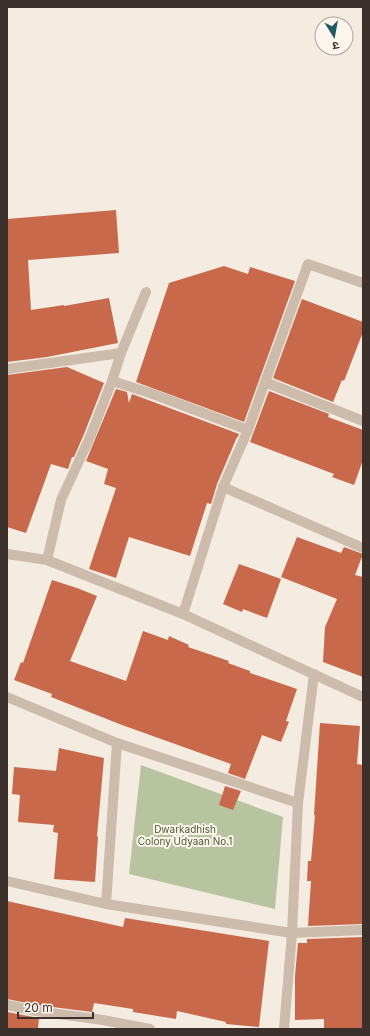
<svg xmlns="http://www.w3.org/2000/svg" width="370" height="1036" viewBox="0 0 370 1036" font-family="Inter,'Noto Sans Devanagari',sans-serif">
  <style>
    .green { fill: #b8c4a0 }
    .building { fill: #c8694b }
    .lines { fill: none; stroke-linecap: round; stroke-linejoin: round }
    .minor { stroke: #cdbbac; stroke-width: 10 }
    .labels { text-anchor: middle; dominant-baseline: central; stroke-width: 4; stroke-linejoin: round; paint-order: stroke }
    .park-label { font-size: 10px; fill: #4a5a2e; stroke: #fbf5ee }
  </style>
  <rect width="100%" height="100%" fill="#f4ebe1"/>
  <!-- green -->
  <polygon class="green" points="141,765 283,817 275,909 129,874"/>
  <!-- building -->
  <g class="building">
    <polygon points="116,210 119,253 28,260 31,310 64,305 64,306 109,298 118,343 47,357 7,362 7,219"/>
    <polygon points="224,266 248,274 250,267 295,281 244,422 136,382 169,283"/>
    <polygon points="302,299 363,322 363,332 344,381 342,380 333,402 273,378"/>
    <polygon points="67,367 104,383 84,434 74,457 72,457 68,469 51,464 26,533 7,527 7,375"/>
    <polygon points="116,389 127,392 129,403 132,394 239,434 238,437 237,437 217,484 211,504 207,503 190,556 129,537 116,578 89,569 116,488 104,484 108,469 86,461"/>
    <polygon points="269,391 329,414 328,417 363,430 363,460 354,485 332,477 334,474 250,442"/>
    <polygon points="297,537 341,553 344,547 363,554 355,575 363,577 363,677 323,662 325,627 337,599 281,577"/>
    <polygon points="239,564 281,579 267,618 243,609 242,612 223,604"/>
    <polygon points="52,580 77,588 97,596 70,661 126,681 143,631 168,640 169,636 189,645 188,647 229,661 228,663 250,671 250,673 297,689 286,721 289,722 281,742 262,735 245,779 228,773 231,764 122,725 51,697 52,694 14,680 21,662 23,663"/>
    <polygon points="320,723 360,726 357,764 363,765 363,924 308,926 311,881 307,881 308,861 311,861 315,815 314,815"/>
    <polygon points="59,748 104,758 97,836 98,837 95,882 54,879 58,833 53,832 54,825 18,822 20,795 12,794 14,767 56,771"/>
    <polygon points="225,786 241,791 233,810 219,805"/>
    <polygon points="7,901 123,927 125,918 269,941 259,1027 226,1024 226,1022 177,1011 176,1019 133,1012 133,1009 94,1003 92,1012 37,1005 7,999"/>
    <polygon points="363,937 363,1029 324,1029 324,1019 295,1020 295,976 298,943 307,943 307,939"/>
    <polygon points="7,1012 39,1018 38,1029 7,1029"/>
  </g>
  <g class="lines">
    <!-- minor -->
    <g class="minor">
      <polyline points="7,369 121,353"/>
      <polyline points="112,381 150,393 248,430"/>
      <polyline points="265,382 363,421"/>
      <polyline points="223,487 363,548"/>
      <polyline points="7,554 47,560 183,614 363,697"/>
      <polyline points="47,560 61,500 90,437 112,381 121,353 146,292"/>
      <polyline points="183,614 223,487 248,430 265,382 308,264 363,283"/>
      <polyline points="7,697 117,743 298,803"/>
      <polyline points="7,881 106,904 292,933 363,930"/>
      <polyline points="106,904 117,743"/>
      <polyline points="7,1005 36,1011 103,1020 150,1029"/>
      <polyline points="284,1029 292,933 298,803 314,674"/>
    </g>
  </g>
  <g class="labels">
    <!-- park labels -->
    <g class="park-label">
      <text x="185" y="829">Dwarkadhish<tspan x="185" dy="12">Colony Udyaan No.1</tspan></text>
    </g>
  </g>
  <!-- border -->
  <rect width="370" height="1036" fill="none" stroke="#3b302b" stroke-width="16"/>
  <!-- north arrow -->
  <g transform="translate(334 36) rotate(169)"><circle r="19" fill="#fbf5ee" stroke="#aea6a0"/>
  <path d="M0-3L7 15L0 10L-7 15Z" fill="#1f5a5e"/>
  <text y="-6" font-size="11" font-weight="bold" text-anchor="middle" fill="#3b302b">उ</text>
  </g>
  <!-- scale -->
  <path d="M18 1012v6h75v-6" fill="none" stroke="#3b302b" stroke-width="2"/>
  <text x="24" y="1012" font-size="12" fill="#3b302b" stroke="#fbf5ee" stroke-width="3" paint-order="stroke">20 m</text>
</svg>
